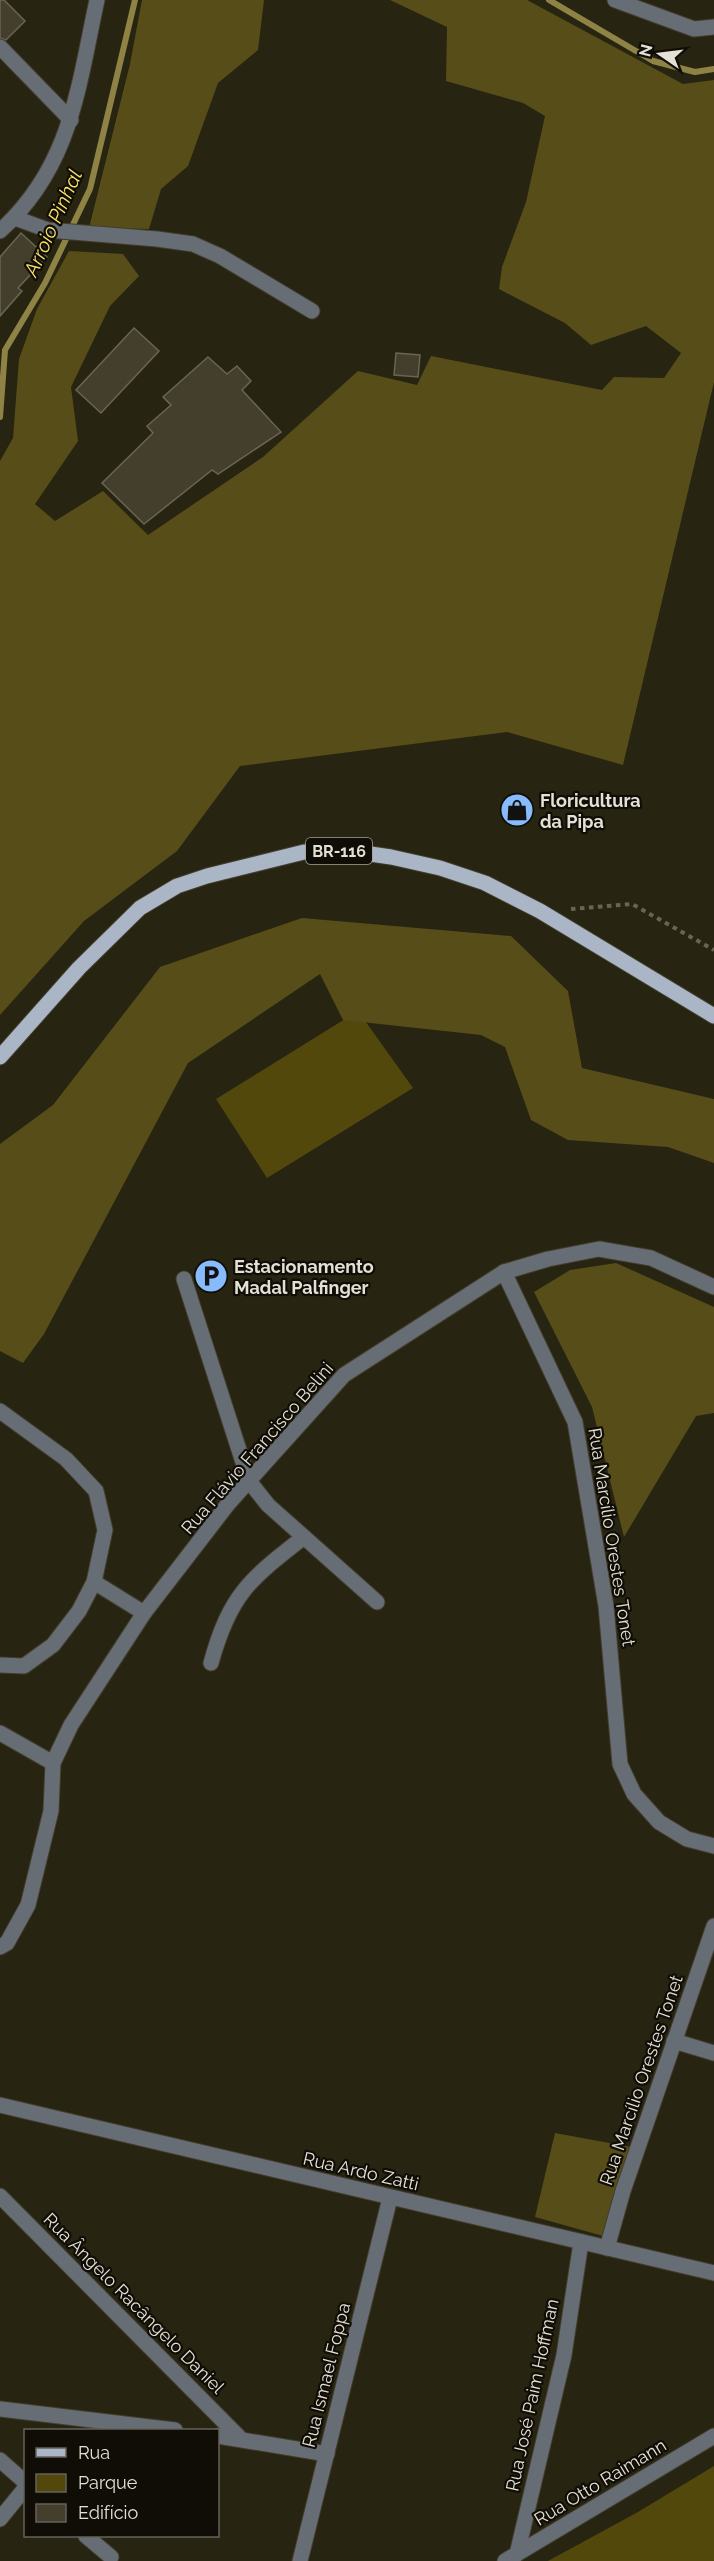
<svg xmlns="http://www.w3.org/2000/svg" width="714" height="2561" viewBox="0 0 714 2561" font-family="Raleway,sans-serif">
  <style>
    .green { fill: #53480c }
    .forest { fill: #574d19 }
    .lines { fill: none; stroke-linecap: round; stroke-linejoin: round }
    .stream { stroke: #8e8345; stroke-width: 6 }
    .building { fill: #433f2c; stroke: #696551; stroke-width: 1.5 }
    .minor-casing { stroke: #423e2d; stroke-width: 17 }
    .major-casing { stroke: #423e2d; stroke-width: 17 }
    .path { stroke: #686555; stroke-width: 4; stroke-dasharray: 4.5 4.5; stroke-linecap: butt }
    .minor { stroke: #676d74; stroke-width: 15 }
    .major { stroke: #aab6c6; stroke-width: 15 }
    .labels { text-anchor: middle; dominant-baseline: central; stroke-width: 4.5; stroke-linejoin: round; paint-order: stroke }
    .shield { fill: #0f0d06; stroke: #a3a197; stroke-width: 1.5 }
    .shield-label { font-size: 16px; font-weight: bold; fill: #e3e1d5 }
    .poi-label { font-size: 18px; font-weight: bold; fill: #e3e1d5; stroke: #0f0d06; text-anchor: start }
    .street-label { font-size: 18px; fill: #e3e1d5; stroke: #0f0d06 }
    .water-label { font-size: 20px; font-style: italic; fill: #fce363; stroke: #0f0d06 }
  </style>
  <rect width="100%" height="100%" fill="#282412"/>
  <!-- green -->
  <g class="green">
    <polygon points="358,1011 413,1088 267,1178 216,1099"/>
    <polygon points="714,2466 714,2561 548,2561 638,2512"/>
  </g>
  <!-- forest -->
  <g class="forest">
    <polygon points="142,0 264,0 258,50 218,83 188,166 161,189 149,229 89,228 130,64"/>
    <polygon points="390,0 527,0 683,84 714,80 714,382 623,765 507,732 240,766 177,851 84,921 0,1015 0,461 13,438 19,359 37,309 69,251 123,254 139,276 110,306 71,387 78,441 35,504 55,521 103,491 148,535 263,457 358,371 417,385 431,356 602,390 614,377 664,378 681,353 646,326 591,345 565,323 499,289 502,267 526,202 545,116 523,103 446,81 447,27"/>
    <polygon points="302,918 511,936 568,991 582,1068 714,1099 714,1163 668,1147 568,1140 531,1120 505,1047 481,1035 343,1020 320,974 188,1063 44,1334 23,1363 0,1351 0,1144 53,1105 160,967"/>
    <polygon points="616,1263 714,1307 714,1413 696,1416 624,1537 592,1407 534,1292 570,1270"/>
    <polygon points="555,2133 631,2147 603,2236 535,2217"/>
  </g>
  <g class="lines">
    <!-- stream -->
    <g class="stream">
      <polyline points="549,0 653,61 695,72 714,69"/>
      <polyline points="0,417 5,350 45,283 90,189 135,0"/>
    </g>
  </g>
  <!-- building -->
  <g class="building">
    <polygon points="0,0 4,0 25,21 6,40 0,38"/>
    <polygon points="21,233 47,257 18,288 22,291 0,316 0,257"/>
    <polygon points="134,328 159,351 101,413 76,390"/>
    <polygon points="396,353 420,355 418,377 394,375"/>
    <polygon points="208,357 227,374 237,366 251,381 242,390 281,432 218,474 212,470 144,524 102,483 153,433 147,426 171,405 163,397"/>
  </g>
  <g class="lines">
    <!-- minor casing -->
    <g class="minor-casing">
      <g id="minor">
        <polyline points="615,0 694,29 714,27"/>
        <polyline points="0,47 71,120"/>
        <polyline points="15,218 48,230 157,239 193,244 220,256 312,311"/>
        <path d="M0 231C71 167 78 88 97 0"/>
        <polyline points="504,1272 575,1422 606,1606 620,1764 634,1794 659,1822 687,1839 714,1846"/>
        <polyline points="184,1279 249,1481 268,1505 377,1602"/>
        <polyline points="0,1411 66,1459 96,1491 105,1530 94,1582 79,1611 53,1645 24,1666 0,1665"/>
        <polyline points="94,1582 144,1613"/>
        <path d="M211 1663C230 1594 250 1579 304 1537"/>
        <polyline points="0,1733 53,1763"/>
        <polyline points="0,1947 7,1943 28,1905 51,1811 53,1763 71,1725 144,1613 228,1504 344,1375 504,1272 548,1259 599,1249 651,1258 714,1287"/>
        <polyline points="674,2041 714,2053"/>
        <polyline points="0,2105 714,2273"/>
        <polyline points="0,2196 240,2438"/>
        <polyline points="607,2248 623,2191 714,1926"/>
        <polyline points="0,2409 175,2430"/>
        <polyline points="218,2436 327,2454"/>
        <polyline points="0,2460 26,2483"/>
        <polyline points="0,2519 26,2487"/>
        <polyline points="86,2536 111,2557"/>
        <polyline points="517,2554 564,2355 581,2242"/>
        <polyline points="300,2561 390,2198"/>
        <polyline points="505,2561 714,2436"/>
      </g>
    </g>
    <!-- major casing -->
    <g class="major-casing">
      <polyline id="major" points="0,1057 79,968 140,908 177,886 207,876 304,852 350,851 391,857 440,868 485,883 540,911 714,1016"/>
    </g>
    <!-- path -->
    <polyline class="path" points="571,909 632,904 714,950"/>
    <!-- minor -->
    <use href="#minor" class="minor"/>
    <!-- major -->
    <use href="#major" class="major"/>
  </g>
  <!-- icons -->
  <defs>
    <g id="shop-disc" transform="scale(1.725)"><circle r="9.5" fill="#87bbfb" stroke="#0f0d06"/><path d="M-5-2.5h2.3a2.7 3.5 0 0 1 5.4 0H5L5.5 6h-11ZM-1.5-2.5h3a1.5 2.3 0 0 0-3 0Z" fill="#111"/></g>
    <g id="parking-disc" transform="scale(1.725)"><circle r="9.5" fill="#87bbfb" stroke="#0f0d06"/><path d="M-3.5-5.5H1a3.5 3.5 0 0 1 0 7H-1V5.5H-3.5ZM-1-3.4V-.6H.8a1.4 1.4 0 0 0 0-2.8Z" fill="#111"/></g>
  </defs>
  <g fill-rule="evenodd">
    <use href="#shop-disc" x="517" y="810"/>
    <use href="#parking-disc" x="211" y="1276"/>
  </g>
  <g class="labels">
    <!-- shield labels -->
    <rect class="shield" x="306" y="838" width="66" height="26" rx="4.5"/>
    <g class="shield-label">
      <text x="339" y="851">BR-116</text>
    </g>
    <!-- poi labels -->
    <g class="poi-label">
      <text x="540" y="800">Floricultura<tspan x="540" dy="21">da Pipa</tspan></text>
      <text x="234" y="1266">Estacionamento<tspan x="234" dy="21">Madal Palfinger</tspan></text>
    </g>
    <!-- street labels -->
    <g class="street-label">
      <text transform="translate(257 1448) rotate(-49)">Rua Flávio Francisco Belini</text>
      <text transform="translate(612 1537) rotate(81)">Rua Marcílio Orestes Tonet</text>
      <text transform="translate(641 2080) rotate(-71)">Rua Marcílio Orestes Tonet</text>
      <text transform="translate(361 2171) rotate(13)">Rua Ardo Zatti</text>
      <text transform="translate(134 2303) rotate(45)">Rua Ângelo Racângelo Daniel</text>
      <text transform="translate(326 2375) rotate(-76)">Rua Ismael Foppa</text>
      <text transform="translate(532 2395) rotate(-78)">Rua José Paim Hoffman</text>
      <text transform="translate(600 2482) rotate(-31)">Rua Otto Raimann</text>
    </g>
    <!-- water labels -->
    <g class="water-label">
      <text transform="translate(53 223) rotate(-66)">Arroio Pinhal</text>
    </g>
  </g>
  <!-- legend -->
  <rect x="24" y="2429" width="195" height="108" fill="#0f0d06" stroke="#646259" stroke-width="1.5"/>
  <rect x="36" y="2448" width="30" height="9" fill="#aab6c6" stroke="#646259" stroke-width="1.5"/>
  <text x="78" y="2459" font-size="18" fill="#e3e1d5">Rua</text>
  <rect x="36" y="2474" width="30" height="18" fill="#53480c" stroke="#646259" stroke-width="1.5"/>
  <text x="78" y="2489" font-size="18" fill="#e3e1d5">Parque</text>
  <rect x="36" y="2504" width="30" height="18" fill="#433f2c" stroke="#646259" stroke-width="1.5"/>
  <text x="78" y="2519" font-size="18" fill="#e3e1d5">Edifício</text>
  <!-- north arrow -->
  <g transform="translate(660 54) rotate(284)" stroke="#0f0d06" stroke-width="4.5" paint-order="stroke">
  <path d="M0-4.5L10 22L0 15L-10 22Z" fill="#e3e1d5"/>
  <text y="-9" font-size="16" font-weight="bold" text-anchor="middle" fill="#e3e1d5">N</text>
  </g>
</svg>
